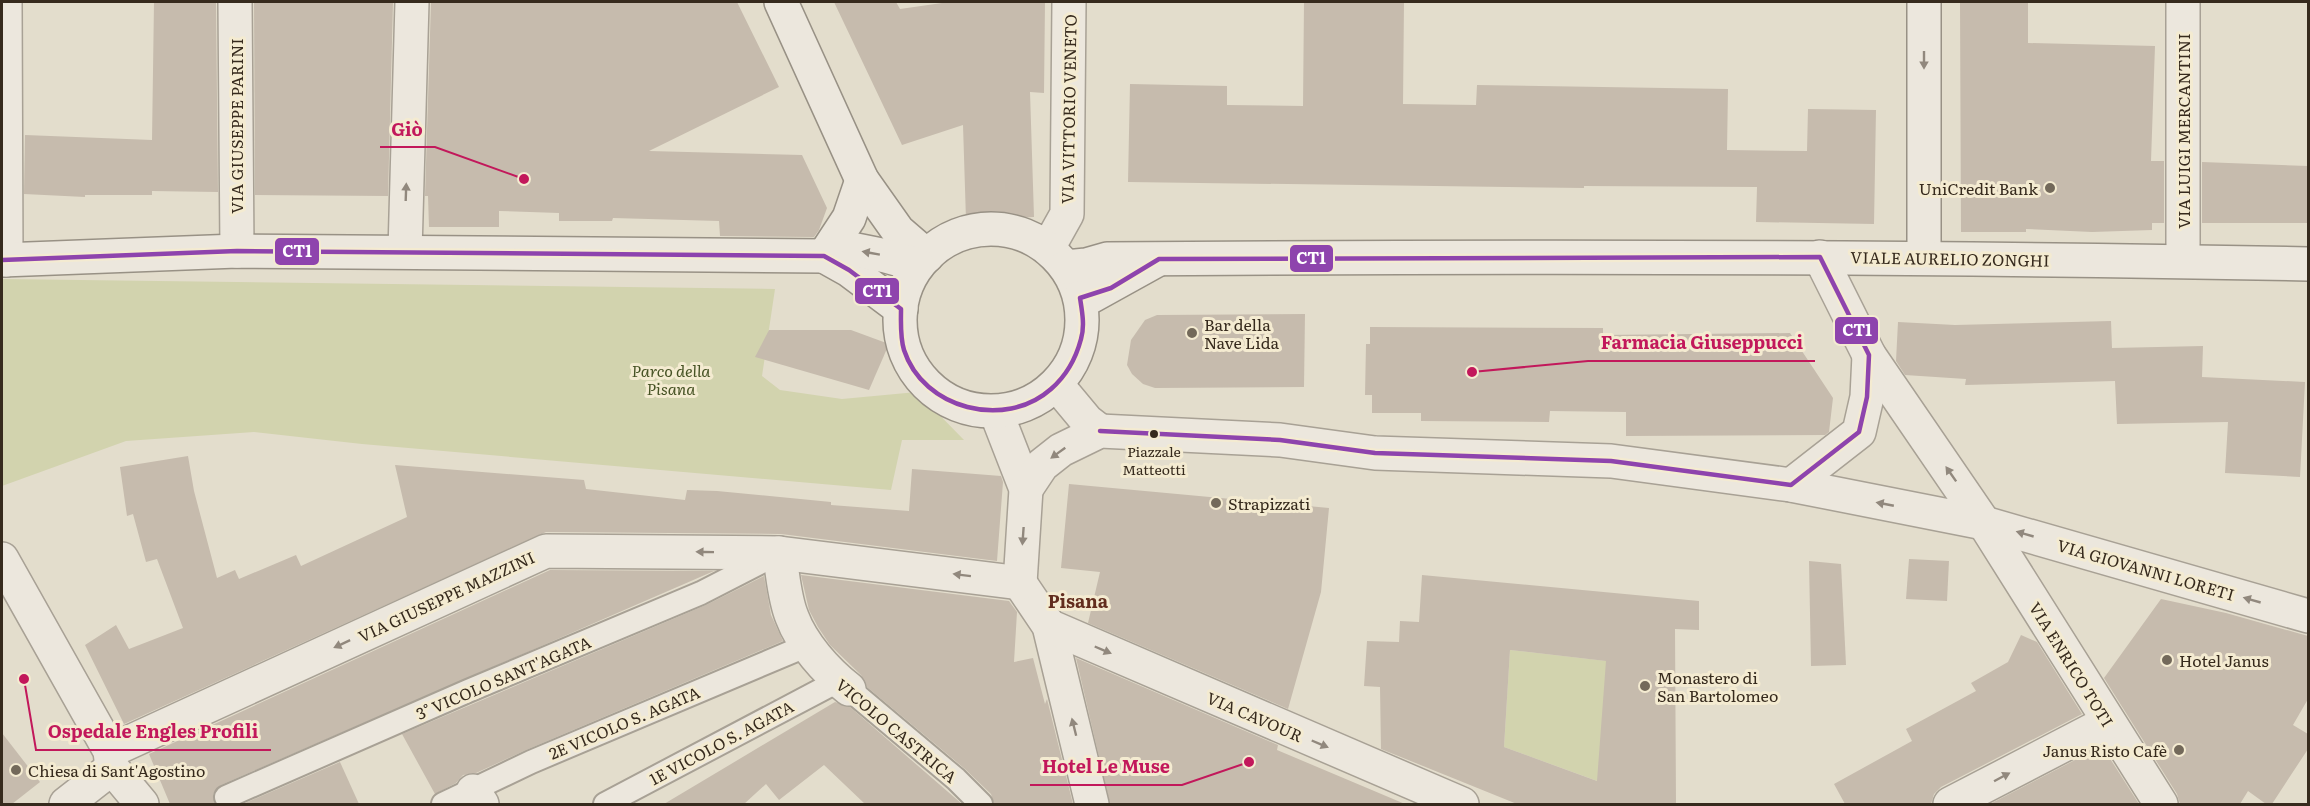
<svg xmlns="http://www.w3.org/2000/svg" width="2310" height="806" viewBox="0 0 2310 806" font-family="Literata,serif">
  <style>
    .green { fill: #d2d3ae }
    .building { fill: #c6bbad; fill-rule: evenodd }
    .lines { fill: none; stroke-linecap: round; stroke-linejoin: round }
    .lane-casing { stroke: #a8a195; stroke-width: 26 }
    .street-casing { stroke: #a8a195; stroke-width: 36 }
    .secondary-casing { stroke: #989185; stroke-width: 36 }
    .lane { stroke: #ece7dd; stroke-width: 22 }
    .street { stroke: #ece7dd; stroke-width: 33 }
    .secondary { stroke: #ece7dd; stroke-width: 33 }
    .bus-1-casing { stroke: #f4ebd1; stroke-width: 9 }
    .bus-1 { stroke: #8e44ad; stroke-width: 4.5 }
    .oneway { fill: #91887d }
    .poi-dot { fill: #73695a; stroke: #f4ebd1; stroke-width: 2 }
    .bus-dot { fill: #362a1d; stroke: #f4ebd1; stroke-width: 2 }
    .labels { text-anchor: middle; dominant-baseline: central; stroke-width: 6; stroke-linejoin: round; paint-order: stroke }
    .bus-label { font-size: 14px; fill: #362a1d; stroke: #f4ebd1 }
    .street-label { font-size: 16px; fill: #362a1d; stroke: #f4ebd1 }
    .poi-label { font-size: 16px; fill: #362a1d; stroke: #f4ebd1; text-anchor: start }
    .park-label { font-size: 16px; font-style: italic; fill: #465224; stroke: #f4ebd1 }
    .neighbourhood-label { font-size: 18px; font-weight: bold; fill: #622d1e; stroke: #f4ebd1 }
    .leader { fill: none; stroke: #c2185b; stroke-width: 2 }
    .callout-dot { fill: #c2185b; stroke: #f4ebd1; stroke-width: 2 }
    .callout-label { font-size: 18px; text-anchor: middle; font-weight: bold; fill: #c2185b; stroke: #f4ebd1; stroke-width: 6; stroke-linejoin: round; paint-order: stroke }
    .line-badge { stroke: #f4ebd1; stroke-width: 2 }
    .badge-label { font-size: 16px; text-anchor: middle; font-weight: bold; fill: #fff }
  </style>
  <rect width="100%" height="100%" fill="#e3ddcc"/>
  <!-- green -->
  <g class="green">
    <polygon points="2,279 775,289 762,376 780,390 842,399 917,392 964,440 902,440 891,490 362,444 254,432 126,441 2,486"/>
    <polygon points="1510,650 1615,662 1611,786 1504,747"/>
  </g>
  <!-- building -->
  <g class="building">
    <polygon points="154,2 216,2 218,192 152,191 152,195 85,195 85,197 24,194 25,135 152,140"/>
    <polygon points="254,2 393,2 388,196 255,195"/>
    <polygon points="431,2 737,2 779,87 649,151 802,155 827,208 819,230 814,237 720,236 719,221 613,218 612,221 559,221 559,213 499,211 499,227 429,227 428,196 425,196"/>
    <polygon points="834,2 896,2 900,9 949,2 1045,2 1044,93 1030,92 1034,217 966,220 963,125 902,145"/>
    <polygon points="1304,2 1404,2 1403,104 1476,105 1477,85 1728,89 1727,150 1807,151 1808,109 1876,110 1874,224 1756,222 1757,187 1584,186 1584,188 1128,182 1130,84 1227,86 1227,105 1303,106"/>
    <polygon points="1960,2 2028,2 2028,43 2155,46 2151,161 2164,161 2164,223 2152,223 2152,230 2092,232 2026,229 2026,232 1961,232"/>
    <polygon points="2202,162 2308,166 2308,223 2202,223"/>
    <polygon points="1305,314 1304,387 1155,388 1143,384 1132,374 1127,365 1131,340 1145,320 1157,315"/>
    <polygon points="2111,321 2112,348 2203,346 2202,377 2305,382 2300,477 2225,473 2228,422 2117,424 2115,381 1965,385 1966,379 1905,375 1896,361 1898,322 1955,325"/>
    <polygon points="1370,327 1603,328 1603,335 1790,333 1833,398 1829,432 1825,435 1626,436 1626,412 1550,411 1549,422 1421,421 1421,413 1372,413 1372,395 1365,395 1366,344 1370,344"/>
    <polygon points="769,330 851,330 889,344 869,390 755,357"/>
    <polygon points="188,456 194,491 217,578 235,570 239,579 296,555 301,566 407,517 395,465 584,480 586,489 685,500 687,490 717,491 831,502 831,505 909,511 912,469 1001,476 1003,482 997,561 781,534 546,532 124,724 85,645 116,625 129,649 183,628 157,559 146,562 133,514 127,516 120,467"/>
    <polygon points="1069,484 1329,508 1321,592 1288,709 1088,623 1100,572 1061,568"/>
    <polygon points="1909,559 1949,561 1947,601 1906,599"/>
    <polygon points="1809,561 1841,564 1846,665 1811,666"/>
    <polygon points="550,570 714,571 221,785 216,789 213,795 215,804 170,804 149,754"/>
    <polygon points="801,575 1009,601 1017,612 1014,662 1033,658 1045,704 1047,699 1073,804 994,804 991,794 965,769 867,687 861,675 830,645 818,627 809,610"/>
    <path d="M1422 575 1699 601V630L1675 629 1676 804H1517L1381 749 1380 687 1364 686 1367 641 1399 642 1400 621 1419 622ZM1510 650 1606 661 1597 781 1504 747Z"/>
    <polygon points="764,576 771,615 783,641 526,750 476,773 463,775 456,783 435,794 402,734 706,605"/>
    <polygon points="2161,599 2226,613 2308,636 2308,699 2293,725 2308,734 2308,749 2272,804 2266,804 2248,791 2240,804 2180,804 2177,794 2104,678"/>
    <polygon points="2021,635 2037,642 2082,714 1941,787 1934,794 1931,804 1845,804 1834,784 1912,741 1906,729 1976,691 1971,683 2008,662"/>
    <polygon points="1076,658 1278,745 1277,750 1405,804 1110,804"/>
    <polygon points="835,702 850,707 962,804 865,804 824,765 779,800 766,784 744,804 664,804"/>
    <polygon points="2,733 40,782 12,804 2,804"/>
    <polygon points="2102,746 2139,804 1990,804"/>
    <polygon points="340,762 359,804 243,804"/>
  </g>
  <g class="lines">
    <!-- lane casing -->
    <g class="lane-casing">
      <g id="lane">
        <polyline points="849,689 956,779 981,804"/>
        <polyline points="226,797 468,691 701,593 773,556"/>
        <polyline points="443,804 531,762 808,645"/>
        <polyline points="605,804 838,681"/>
      </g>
    </g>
    <!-- street casing -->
    <g class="street-casing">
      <g id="street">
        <polyline points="5,2 6,260"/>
        <polyline points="235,2 237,251"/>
        <polyline points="1048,248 1067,214 1069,2"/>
        <polyline points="405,251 412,2"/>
        <polyline points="1820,257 1869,355 1984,523 2161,804"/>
        <polyline points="2183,261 2183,2"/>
        <polyline points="1057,385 1087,421 1100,431"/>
        <polyline points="996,412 1026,489 1020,583"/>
        <polyline points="1791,485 1859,432 1867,397 1869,355"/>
        <polyline points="1026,489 1042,465 1061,450 1100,431 1280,440 1375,453 1611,461 1791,485 1984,523 2308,616"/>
        <path d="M779 553C783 573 784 598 792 617 802 644 826 671 849 689"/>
        <polyline points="2,559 110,751 112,768 142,804"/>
        <polyline points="1020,583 1049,626 1092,804"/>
        <polyline points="1049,626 1462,804"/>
        <polyline points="110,751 546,551 779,553 1020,583"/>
        <polyline points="473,791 482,804"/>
        <polyline points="66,804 112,768"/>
        <polyline points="1950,804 2108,722"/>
      </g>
    </g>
    <!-- secondary casing -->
    <g class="secondary-casing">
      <g id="secondary">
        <polyline points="781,2 862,180 898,231 927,256"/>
        <circle cx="991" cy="320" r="91"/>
        <polyline points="824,256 849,270 901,309"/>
        <polyline points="824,256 849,218 862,180"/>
        <polyline points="1924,258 1924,2"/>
        <polyline points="2,260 237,251 824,256 856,250 886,256 918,265"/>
        <path d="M1066 267 1086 265 1107 259C1507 256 1908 256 2308 264"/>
        <polyline points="1080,298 1092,296 1157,260"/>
      </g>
    </g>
    <!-- lane -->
    <use href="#lane" class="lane"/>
    <!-- street -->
    <use href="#street" class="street"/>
    <!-- secondary -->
    <use href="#secondary" class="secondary"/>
    <!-- bus-1 casing -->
    <g class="bus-1-casing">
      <path id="bus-1" d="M2 260 237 251 824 256 849 270 901 309C901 323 900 337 904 350 923 409 1005 430 1051 389 1066 376 1076 358 1081 339 1085 326 1082 311 1080 298L1111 288 1159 259 1820 257 1869 355 1867 397 1859 432 1791 485 1611 461 1375 453 1280 440 1100 431"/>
    </g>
    <!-- bus-1 -->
    <use href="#bus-1" class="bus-1"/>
  </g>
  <!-- one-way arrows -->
  <defs><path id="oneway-solid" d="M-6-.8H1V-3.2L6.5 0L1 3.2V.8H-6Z" transform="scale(1.5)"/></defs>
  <g class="oneway">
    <use href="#oneway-solid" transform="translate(1924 60) rotate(90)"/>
    <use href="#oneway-solid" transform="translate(406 192) rotate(-88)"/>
    <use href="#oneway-solid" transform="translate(871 253) rotate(-170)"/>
    <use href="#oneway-solid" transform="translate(1058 453) rotate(144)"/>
    <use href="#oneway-solid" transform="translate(1951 474) rotate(-125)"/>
    <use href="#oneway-solid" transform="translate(1885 504) rotate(-169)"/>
    <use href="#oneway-solid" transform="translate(2025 534) rotate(-164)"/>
    <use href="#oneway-solid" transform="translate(1023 536) rotate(94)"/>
    <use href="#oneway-solid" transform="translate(705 552) rotate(-179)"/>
    <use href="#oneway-solid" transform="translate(962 575) rotate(-173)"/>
    <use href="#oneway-solid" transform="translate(2252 600) rotate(-164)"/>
    <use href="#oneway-solid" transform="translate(342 644) rotate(155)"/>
    <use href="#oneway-solid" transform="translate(1103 650) rotate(23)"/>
    <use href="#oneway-solid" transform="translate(1074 727) rotate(-104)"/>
    <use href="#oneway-solid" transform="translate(1320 744) rotate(23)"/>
    <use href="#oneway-solid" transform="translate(2002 777) rotate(-28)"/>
  </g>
  <!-- markers -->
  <g class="poi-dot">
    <circle cx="2050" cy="188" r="6"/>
    <circle cx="1192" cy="333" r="6"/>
    <circle cx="1216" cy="503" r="6"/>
    <circle cx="2167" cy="660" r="6"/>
    <circle cx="1645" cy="686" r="6"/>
    <circle cx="2179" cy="750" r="6"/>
    <circle cx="16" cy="770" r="6"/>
  </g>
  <circle class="bus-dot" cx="1154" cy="434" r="5"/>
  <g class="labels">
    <!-- bus labels -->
    <g class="bus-label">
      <text x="1154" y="451">Piazzale<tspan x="1154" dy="18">Matteotti</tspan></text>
    </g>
    <!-- street labels -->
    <g class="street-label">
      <text transform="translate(1068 109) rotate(-89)">VIA VITTORIO VENETO</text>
      <text transform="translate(236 126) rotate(-90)">VIA GIUSEPPE PARINI</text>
      <text transform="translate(2183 131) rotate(-90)">VIA LUIGI MERCANTINI</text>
      <text transform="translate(1950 258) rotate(1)">VIALE AURELIO ZONGHI</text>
      <text transform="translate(2146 569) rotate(16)">VIA GIOVANNI LORETI</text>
      <text transform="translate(446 596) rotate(-25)">VIA GIUSEPPE MAZZINI</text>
      <text transform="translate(2072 664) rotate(58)">VIA ENRICO TOTI</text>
      <text transform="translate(503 677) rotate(-23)">3° VICOLO SANT'AGATA</text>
      <text transform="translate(1255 716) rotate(23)">VIA CAVOUR</text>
      <text transform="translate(624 722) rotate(-23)">2E VICOLO S. AGATA</text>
      <text transform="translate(897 730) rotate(40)">VICOLO CASTRICA</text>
      <text transform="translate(721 742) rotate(-28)">1E VICOLO S. AGATA</text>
    </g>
    <!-- poi labels -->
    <g class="poi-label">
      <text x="2038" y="188" text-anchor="end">UniCredit Bank</text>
      <text x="1204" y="324">Bar della<tspan x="1204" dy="18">Nave Lida</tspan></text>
      <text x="1228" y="503">Strapizzati</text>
      <text x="2179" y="660">Hotel Janus</text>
      <text x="1657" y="677">Monastero di<tspan x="1657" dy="18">San Bartolomeo</tspan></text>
      <text x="2167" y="750" text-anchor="end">Janus Risto Cafè</text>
      <text x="28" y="770">Chiesa di Sant'Agostino</text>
    </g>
    <!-- park labels -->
    <g class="park-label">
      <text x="671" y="370">Parco della<tspan x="671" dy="18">Pisana</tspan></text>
    </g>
    <!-- neighbourhood labels -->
    <g class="neighbourhood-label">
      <text x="1078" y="600">Pisana</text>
    </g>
  </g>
  <!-- callouts -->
  <path class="leader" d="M524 179L435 147H380M1472 372L1588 361H1815M24 679L36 750H271M1249 762L1182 785H1030"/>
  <g class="callout-dot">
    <circle cx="524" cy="179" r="6"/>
    <circle cx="1472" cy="372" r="6"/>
    <circle cx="24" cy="679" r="6"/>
    <circle cx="1249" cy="762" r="6"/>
  </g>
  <g class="callout-label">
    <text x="407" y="136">Giò</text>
    <text x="1702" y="349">Farmacia Giuseppucci</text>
    <text x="153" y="738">Ospedale Engles Profili</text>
    <text x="1106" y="773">Hotel Le Muse</text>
  </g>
  <g class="line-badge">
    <rect x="274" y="237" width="46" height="29" rx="6" fill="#8e44ad"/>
    <rect x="1289" y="244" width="45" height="29" rx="6" fill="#8e44ad"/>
    <rect x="854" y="277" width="46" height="28" rx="6" fill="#8e44ad"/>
    <rect x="1834" y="316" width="45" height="29" rx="6" fill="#8e44ad"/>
  </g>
  <g class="badge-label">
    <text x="297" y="257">CT1</text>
    <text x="1311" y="264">CT1</text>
    <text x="877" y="297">CT1</text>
    <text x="1857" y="336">CT1</text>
  </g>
  <!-- border -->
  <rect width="2310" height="806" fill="none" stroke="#362a1d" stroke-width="6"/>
</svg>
